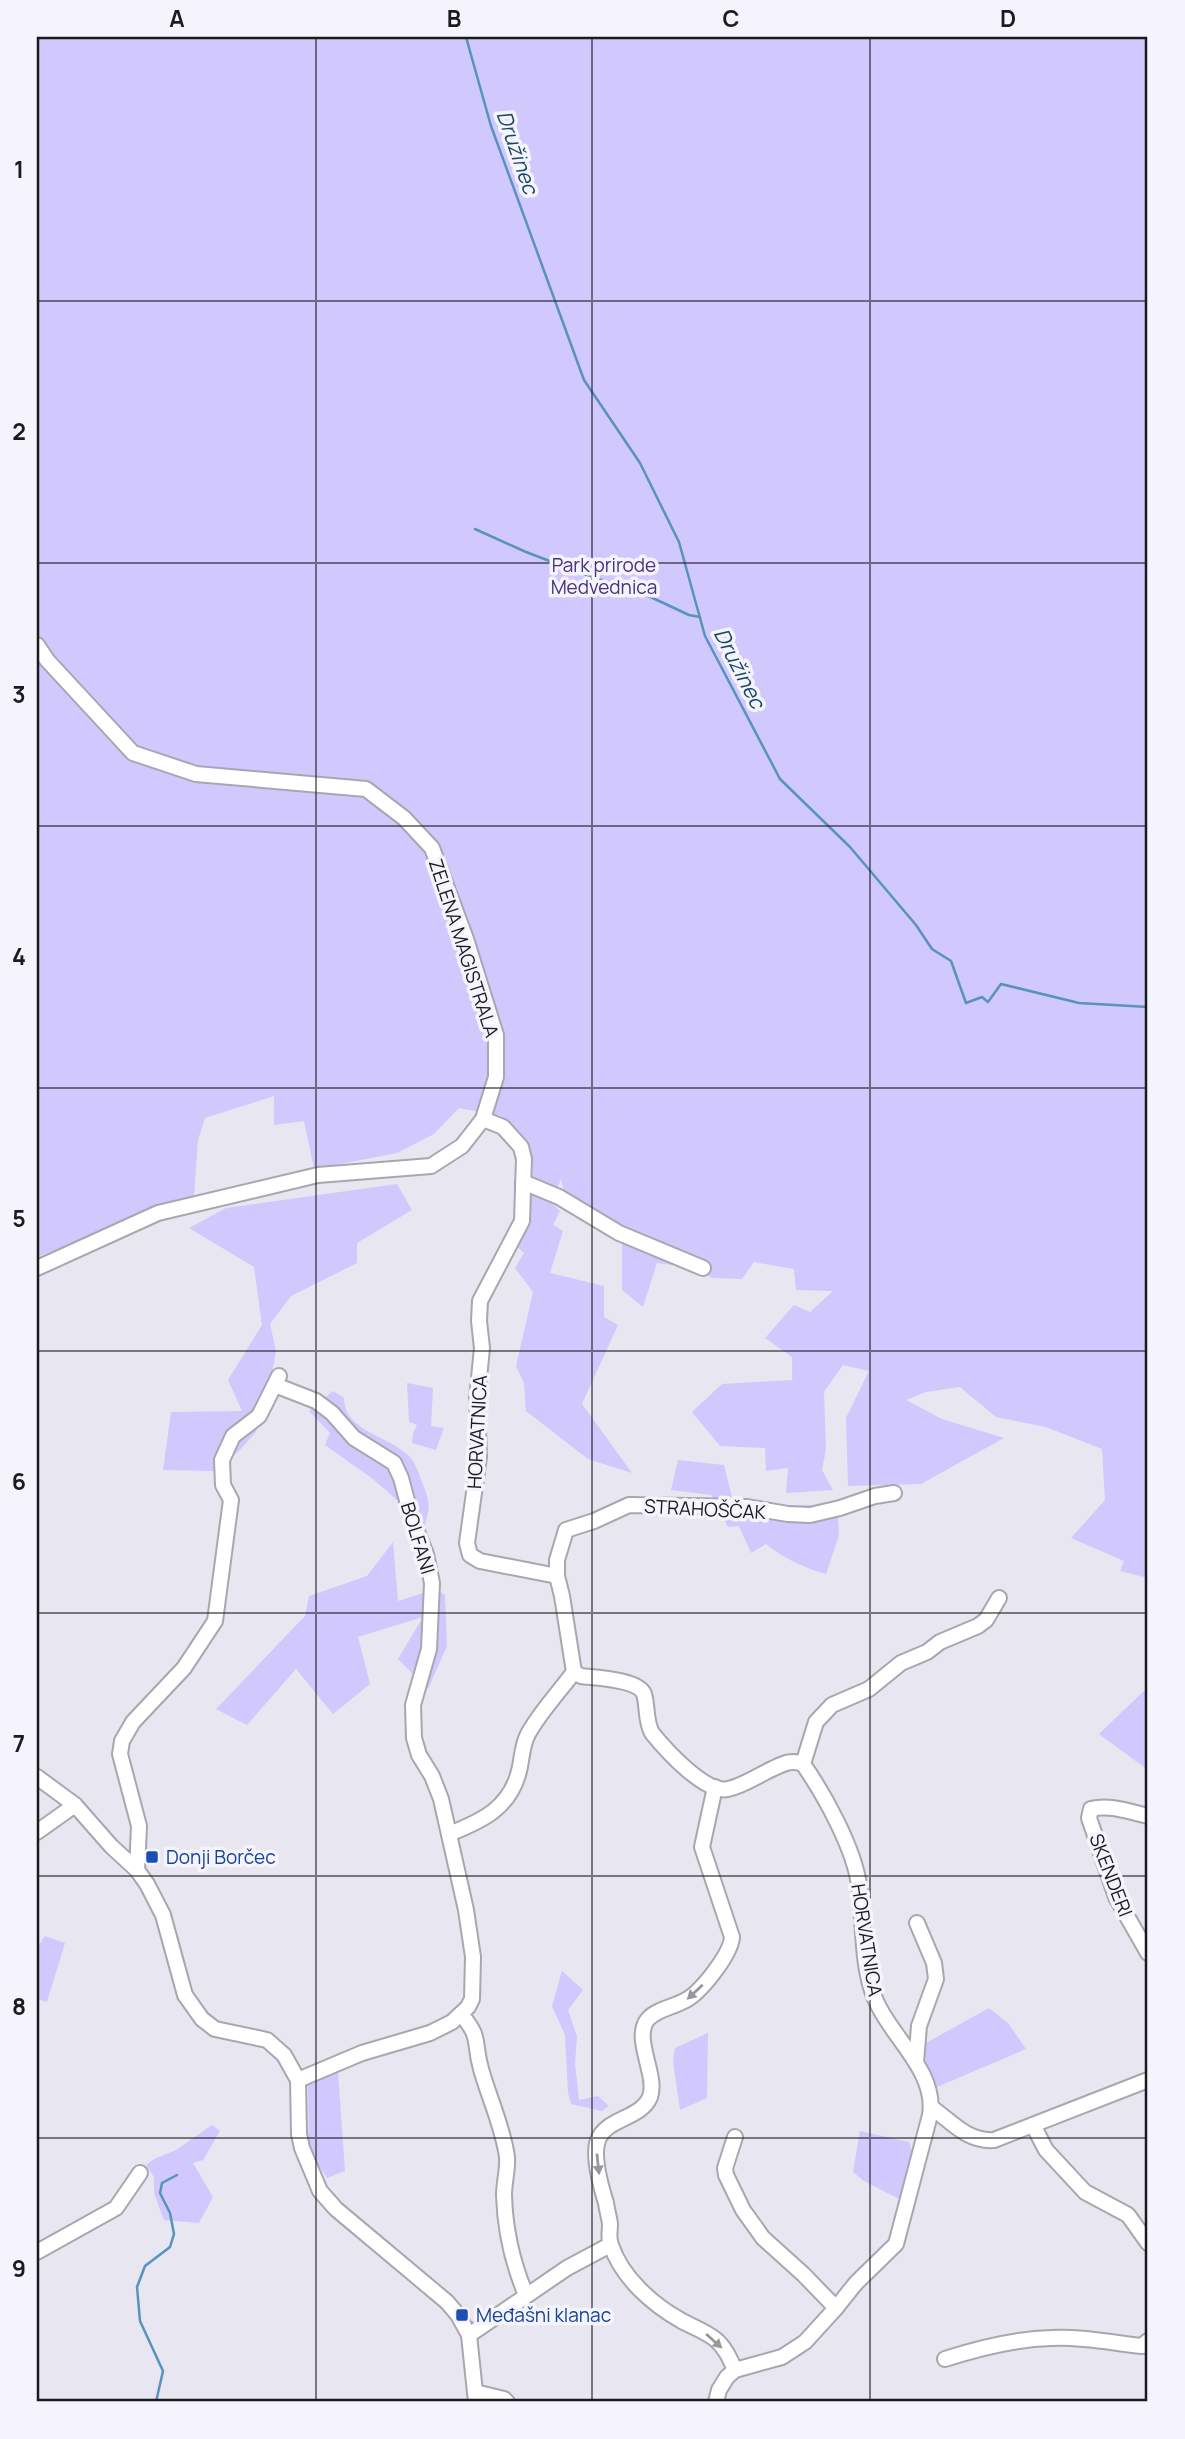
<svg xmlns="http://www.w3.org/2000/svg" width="1185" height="2439" viewBox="0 0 1185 2439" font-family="Manrope,sans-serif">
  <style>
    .green { fill: #d1c8fd }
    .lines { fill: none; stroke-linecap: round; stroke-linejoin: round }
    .stream { stroke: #5793be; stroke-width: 2.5 }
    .minor-casing { stroke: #a8a7b0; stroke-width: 18 }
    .minor { stroke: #fff; stroke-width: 14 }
    .oneway { fill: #98989a }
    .grid { fill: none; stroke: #1b1a1e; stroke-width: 2; stroke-opacity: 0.55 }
    .transit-dot { fill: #1a4fb4; stroke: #f5f4fd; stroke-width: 2.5 }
    .labels { text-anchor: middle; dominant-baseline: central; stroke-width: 7; stroke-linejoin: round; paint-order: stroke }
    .park-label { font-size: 19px; fill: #46337c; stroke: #f5f4fd }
    .street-label { font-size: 19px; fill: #1b1a1e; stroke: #f5f4fd }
    .transit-label { font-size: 19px; fill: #164399; stroke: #f5f4fd; text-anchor: start }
    .water-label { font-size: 21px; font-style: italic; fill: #194866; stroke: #f5f4fd }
    .neatline { fill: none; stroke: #1b1a1e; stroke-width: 2.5 }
    .grid-label { font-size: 23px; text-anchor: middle; font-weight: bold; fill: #1b1a1e }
  </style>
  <rect width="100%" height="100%" fill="#e8e6f0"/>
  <!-- green -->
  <g class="green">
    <polygon points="37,37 1148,37 1148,1578 1120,1571 1124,1561 1071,1538 1105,1500 1102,1449 1046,1427 996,1417 960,1387 926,1392 906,1400 942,1419 1004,1438 921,1484 848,1486 846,1418 869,1371 843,1365 824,1392 826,1449 822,1470 833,1490 786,1493 788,1468 766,1471 765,1448 720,1446 692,1412 722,1384 792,1380 792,1357 765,1338 794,1305 810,1312 833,1291 796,1290 794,1269 754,1262 742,1279 713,1278 688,1267 657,1263 643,1307 622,1290 622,1226 607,1230 595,1229 589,1218 569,1211 561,1179 552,1203 560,1211 553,1225 563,1231 550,1273 604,1286 604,1317 618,1325 582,1404 632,1473 588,1459 526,1411 524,1383 516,1366 533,1292 515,1268 524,1253 514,1244 529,1204 533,1166 501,1116 459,1108 434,1134 397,1153 314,1169 304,1121 274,1125 274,1096 205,1118 198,1140 194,1196 37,1257"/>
    <polygon points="397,1184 412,1210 357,1243 357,1263 291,1296 270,1324 276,1351 270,1384 256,1432 239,1451 215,1471 163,1470 171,1412 242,1411 228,1380 262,1325 254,1267 189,1228 226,1208"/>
    <polygon points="407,1383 433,1388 431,1426 444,1428 436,1450 412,1443 413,1433 417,1425 409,1422"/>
    <path d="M333 1391 344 1398C344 1432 391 1436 410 1457 416 1464 419 1474 422 1482 431 1505 430 1506 424 1530L407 1534 397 1500 373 1479 325 1445 330 1433 309 1411Z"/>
    <path d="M678 1460 724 1465 734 1506 837 1505 839 1535 826 1574C804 1568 783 1558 766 1544L751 1553 739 1526 728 1527 711 1495 671 1490Z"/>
    <polygon points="393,1542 398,1601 436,1589 445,1595 447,1646 428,1689 398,1659 423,1617 358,1637 370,1684 333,1714 296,1669 247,1725 216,1709 305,1616 309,1596 367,1576"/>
    <polygon points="1148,1687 1148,1770 1099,1734"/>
    <polygon points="45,1936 65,1943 47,2002 37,1999 37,1948"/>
    <polygon points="562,1971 583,1990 568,2010 577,2036 575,2063 579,2100 598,2096 609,2106 602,2111 571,2104 568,2093 565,2035 552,2006"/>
    <polygon points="989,2008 1008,2023 1026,2049 932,2089 927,2073 924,2044"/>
    <polygon points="708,2033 707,2098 680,2110 673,2061 675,2048"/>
    <polygon points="338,2072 345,2171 327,2178 309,2151 308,2083"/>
    <polygon points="212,2125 220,2131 203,2160 193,2163 213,2197 199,2223 164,2220 154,2193 154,2177 146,2165 156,2158 176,2150"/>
    <polygon points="860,2131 909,2142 914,2158 905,2202 864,2181 853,2172"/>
  </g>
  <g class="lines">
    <!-- stream -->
    <g class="stream">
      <polyline points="466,37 491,126 584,380 640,463 679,542 705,636 780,779 850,847 916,925 932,949 951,961 966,1003 982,997 988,1002 1001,984 1079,1003 1148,1007"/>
      <polyline points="475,529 526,552 589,576 642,593 689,615 700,617"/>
      <polyline points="156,2402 163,2371 140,2321 137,2287 145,2266 170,2247 174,2234 170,2213 160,2193 162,2183 177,2175"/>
    </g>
    <!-- minor casing -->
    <g class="minor-casing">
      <g id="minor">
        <polyline points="37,645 47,660 133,753 196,774 366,789 404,818 432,848 466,939 496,1035 496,1077 483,1119 462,1146 431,1166 318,1175 158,1213 37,1268"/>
        <polyline points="483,1119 503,1127 521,1147 524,1159 522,1221 480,1301 479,1321 482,1348 477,1398 479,1457 467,1543 470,1555 480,1561 557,1576"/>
        <polyline points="523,1182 559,1197 619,1233 703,1268"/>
        <polyline points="275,1385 316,1401 332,1413 354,1438 394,1463 401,1478 412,1519 426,1554 432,1583 429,1649 413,1705 414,1738 419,1755 432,1776 441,1799 466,1910 473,1957 472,1999 468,2007 452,2022 430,2033 362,2053 298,2080"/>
        <polyline points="803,1764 816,1722 832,1705 869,1689 901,1663 927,1652 940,1642 978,1626 986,1620 999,1598"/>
        <polyline points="37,1777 75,1805 111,1846 137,1870 147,1884 163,1915 185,1995 202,2019 215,2029 267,2040 284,2055 298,2080 299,2134 302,2148 320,2191 336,2209 447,2302 458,2315 469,2335 476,2402"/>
        <path d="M715 1787 702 1847 732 1937C731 1954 701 1992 686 2000 674 2007 657 2009 648 2019 632 2038 658 2075 650 2097 641 2119 606 2118 598 2140 592 2156 601 2187 606 2203 607 2210 609 2217 610 2224 610 2231 608 2238 611 2245 622 2278 653 2305 682 2321 693 2327 705 2331 715 2339 725 2347 730 2359 735 2370"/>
        <path d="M1148 1816C1130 1812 1110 1804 1091 1809L1089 1818 1116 1897 1148 1953"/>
        <polyline points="37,1832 75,1805"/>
        <path d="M449 1834C482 1821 510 1808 519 1771 522 1759 522 1745 528 1734 540 1712 559 1692 574 1672"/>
        <polyline points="137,1870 139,1826 120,1754 122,1741 133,1722 184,1668 215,1621 231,1500 223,1485 222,1460 233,1436 259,1416 279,1376"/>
        <path d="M461 2014C482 2039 473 2041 481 2069 489 2098 503 2127 507 2157 508 2170 504 2182 504 2195 505 2230 512 2262 526 2295"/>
        <polyline points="916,2062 919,2026 936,1979 934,1963 917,1923"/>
        <path d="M931 2107C951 2121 967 2142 994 2140L1148 2080"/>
        <polyline points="1033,2125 1046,2150 1085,2192 1128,2215 1148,2243"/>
        <polyline points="735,2137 725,2168 726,2175 743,2210 763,2238 803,2274 836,2308"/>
        <polyline points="37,2252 116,2208 140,2173"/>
        <polyline points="469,2335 567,2268 610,2245"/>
        <path d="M945 2359C979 2348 1015 2339 1051 2338 1081 2336 1112 2343 1142 2346L1148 2341"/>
        <polyline points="475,2392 504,2399 507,2402"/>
        <path d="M716 2402 719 2390 727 2377 735 2370 782 2357 805 2342 836 2308 856 2283 896 2244 930 2115C937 2072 892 2038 876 2001 861 1969 864 1920 859 1885 854 1848 824 1794 803 1764 791 1759 783 1764 772 1769 759 1775 743 1786 728 1789 705 1794 665 1749 652 1733 645 1720 648 1707 644 1694 638 1679 595 1678 581 1676L574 1672 562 1596 557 1576V1560L566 1530 594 1521 629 1505 747 1507 788 1514 810 1515 840 1508 875 1496 894 1493"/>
      </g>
    </g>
    <!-- minor -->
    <use href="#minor" class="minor"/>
  </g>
  <!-- one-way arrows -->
  <defs><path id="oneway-solid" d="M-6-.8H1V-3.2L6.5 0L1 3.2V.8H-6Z" transform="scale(1.75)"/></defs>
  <g class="oneway">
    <use href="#oneway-solid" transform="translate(695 1992) rotate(137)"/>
    <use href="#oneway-solid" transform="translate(598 2164) rotate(84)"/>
    <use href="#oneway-solid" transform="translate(714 2341) rotate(42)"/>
  </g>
  <!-- grid -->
  <path class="grid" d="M316 37V2402M592 37V2402M870 37V2402M37 301H1148M37 563H1148M37 826H1148M37 1088H1148M37 1351H1148M37 1613H1148M37 1876H1148M37 2138H1148"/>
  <!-- markers -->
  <g class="transit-dot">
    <rect x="145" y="1850" width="14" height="14" rx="3.5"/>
    <rect x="455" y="2308" width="14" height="14" rx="3.5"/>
  </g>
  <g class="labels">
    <!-- park labels -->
    <g class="park-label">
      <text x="604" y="565">Park prirode<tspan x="604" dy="22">Medvednica</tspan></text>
    </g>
    <!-- street labels -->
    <g class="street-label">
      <text transform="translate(464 948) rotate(72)">ZELENA MAGISTRALA</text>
      <text transform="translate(477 1432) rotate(-87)">HORVATNICA</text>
      <text transform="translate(705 1509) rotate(3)">STRAHOŠČAK</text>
      <text transform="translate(418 1538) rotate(73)">BOLFANI</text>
      <text transform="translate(1111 1875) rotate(69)">SKENDERI</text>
      <text transform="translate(867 1940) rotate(81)">HORVATNICA</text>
    </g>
    <!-- transit labels -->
    <g class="transit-label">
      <text x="166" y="1857">Donji Borčec</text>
      <text x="476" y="2315">Međašni klanac</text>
    </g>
    <!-- water labels -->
    <g class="water-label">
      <text transform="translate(518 152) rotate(71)">Družinec</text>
      <text transform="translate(740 668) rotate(63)">Družinec</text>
    </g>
  </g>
  <!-- border -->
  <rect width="1185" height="2439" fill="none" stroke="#f5f4fd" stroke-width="77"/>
  <rect x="38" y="38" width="1108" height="2362" class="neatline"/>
  <g class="grid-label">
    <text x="177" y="27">A</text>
    <text x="454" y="27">B</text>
    <text x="731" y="27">C</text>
    <text x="1008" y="27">D</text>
    <text x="19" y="178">1</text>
    <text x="19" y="440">2</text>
    <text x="19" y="703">3</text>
    <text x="19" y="965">4</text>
    <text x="19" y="1227">5</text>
    <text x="19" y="1490">6</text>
    <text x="19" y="1752">7</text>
    <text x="19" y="2015">8</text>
    <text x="19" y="2277">9</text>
  </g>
</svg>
